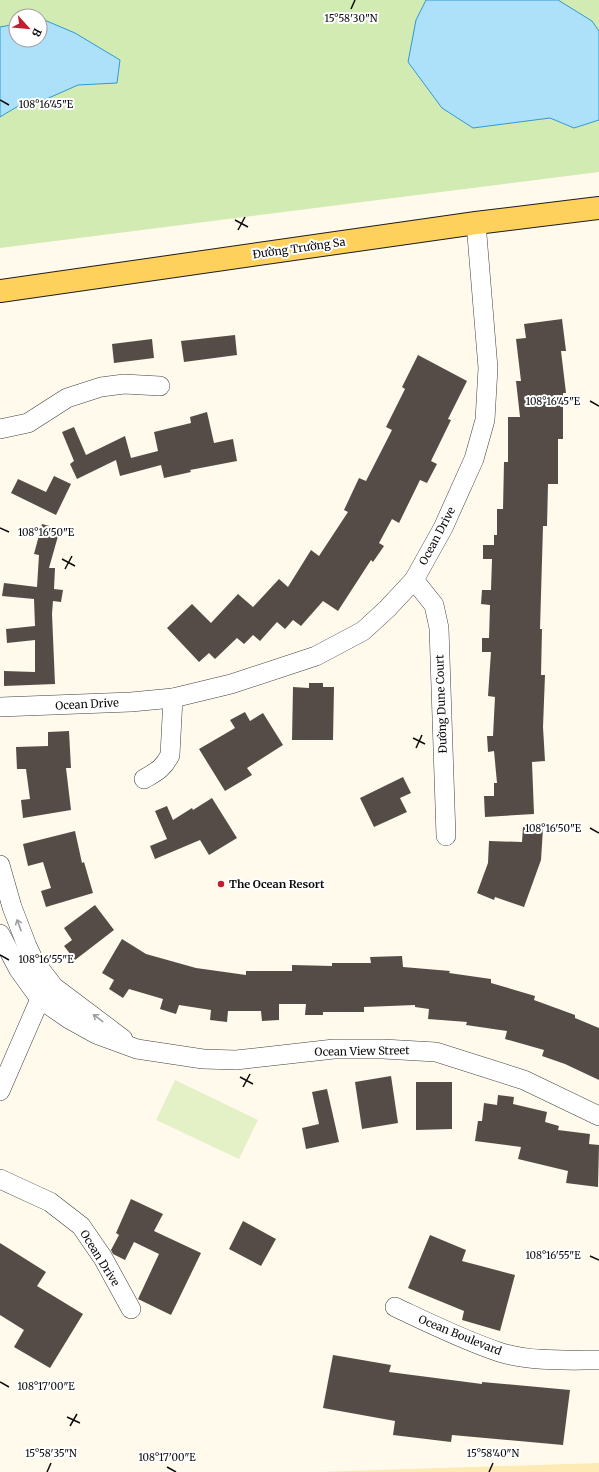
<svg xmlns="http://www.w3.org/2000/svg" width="599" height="1472" viewBox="0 0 599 1472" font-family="Merriweather,serif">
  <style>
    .green { fill: #d2ebb3; fill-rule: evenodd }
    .sand { fill: #fdeab5 }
    .pitch { fill: #e4f1c6 }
    .water { fill: #ade0f9; stroke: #3199d3 }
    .building { fill: #554c48 }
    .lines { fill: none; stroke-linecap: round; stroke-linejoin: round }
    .minor-casing { stroke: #3f3f3f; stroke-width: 20 }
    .major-casing { stroke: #1d1d1d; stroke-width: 24 }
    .minor { stroke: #fff; stroke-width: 19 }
    .major { stroke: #fed05c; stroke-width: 22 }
    .oneway { stroke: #9e9e9e }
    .ticks { fill: none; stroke: #0c0c0c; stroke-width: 1.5 }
    .poi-dot { fill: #c11f2e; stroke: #fff; stroke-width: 1.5 }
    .labels { text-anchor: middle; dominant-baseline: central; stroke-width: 4; stroke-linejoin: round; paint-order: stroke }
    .street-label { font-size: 11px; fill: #0c0c0c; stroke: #fff }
    .poi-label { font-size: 11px; font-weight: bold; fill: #0c0c0c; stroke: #fff; text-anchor: start }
    .ticks-label { font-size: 10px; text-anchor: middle; fill: #0c0c0c; stroke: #fff; stroke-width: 4; stroke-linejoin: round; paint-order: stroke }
  </style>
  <rect width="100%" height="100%" fill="#fffaeb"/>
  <!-- green -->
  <path class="green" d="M0 0H599V172L0 248ZM16 16H40V40H16Z"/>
  <!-- sand -->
  <polygon class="sand" points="599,1463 599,1472 317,1472"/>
  <!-- pitch -->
  <polygon class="pitch" points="175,1080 258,1120 239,1159 156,1120"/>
  <!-- water -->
  <g class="water">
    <polygon points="426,0 558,0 592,21 599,31 599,120 574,128 550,118 473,128 442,108 408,62 416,20"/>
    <polygon points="42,19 75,33 120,60 117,83 78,85 42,101 20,105 0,117 0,27 16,24 16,40 40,40 40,20"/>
  </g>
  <!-- building -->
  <g class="building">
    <polygon points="562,319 566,351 561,351 566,393 563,393 563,439 558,439 558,484 548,484 547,526 543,526 540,629 542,629 541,675 545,675 543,727 545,761 532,762 534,814 485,817 484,796 494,796 494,783 497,783 494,751 488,752 487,736 493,736 495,697 488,696 491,652 482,652 482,638 489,638 490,605 481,604 482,590 491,590 492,559 483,559 483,545 494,545 494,535 497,535 497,509 503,509 504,462 508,462 508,417 520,417 516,381 521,381 516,339 526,338 524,324"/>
    <polygon points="235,335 237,355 184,362 181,341"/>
    <polygon points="152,339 154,358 114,363 112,344"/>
    <polygon points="418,355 467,381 448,419 451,420 431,461 437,464 427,483 420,480 399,523 392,519 379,543 384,546 373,562 371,560 338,611 323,601 301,626 293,620 285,629 277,622 260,641 253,635 244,644 237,638 215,659 209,653 199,662 167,628 192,604 211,623 238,594 253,607 279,579 288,587 311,550 319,556 348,512 344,510 359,478 366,481 392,430 386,427 405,389 402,387"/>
    <polygon points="207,412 214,443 233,439 237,461 190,470 191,472 164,478 161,465 120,476 116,460 77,479 70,464 74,461 62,432 74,427 86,455 125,436 131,458 158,451 154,432 191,423 190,417"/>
    <polygon points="54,476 71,484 56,515 11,493 18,479 46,492"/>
    <polygon points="42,524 60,529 49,568 55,568 54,589 63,590 61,602 53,601 52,614 55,684 4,686 4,671 35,672 35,640 7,643 6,629 35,626 34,599 2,596 4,583 37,587 39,555 34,554"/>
    <polygon points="309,683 323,683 323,687 334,687 333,740 292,740 293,687 309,688"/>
    <polygon points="245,712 250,721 263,713 283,745 247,768 252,775 225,791 199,749 235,728 230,720"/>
    <polygon points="69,731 71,768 66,768 71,810 23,818 21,800 30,799 26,769 17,769 16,747 48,746 48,732"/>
    <polygon points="403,777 411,793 400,798 407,812 374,827 360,798"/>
    <polygon points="212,798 237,838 209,855 200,840 155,859 150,846 167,839 155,811 167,806 173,820 192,808 193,810"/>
    <polygon points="523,827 543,828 541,860 524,907 495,897 494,900 477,893 488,863 489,841 522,842"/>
    <polygon points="75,831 82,863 84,862 93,893 46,907 41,891 51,888 43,862 28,866 23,844"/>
    <polygon points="95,905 114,930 75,960 64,946 72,940 64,928"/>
    <polygon points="122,939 146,954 196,968 246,975 246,971 292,971 292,965 332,966 332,963 371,963 370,957 402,956 403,967 450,971 449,973 491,979 491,983 535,996 534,1000 575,1015 575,1018 599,1028 599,1080 565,1064 542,1056 544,1050 505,1039 507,1031 466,1025 467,1022 428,1019 429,1009 415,1007 415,1005 364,1007 364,1012 323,1012 323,1015 305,1015 306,1004 279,1004 279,1020 262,1021 261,1011 228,1011 227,1022 210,1020 211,1010 179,1005 176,1014 160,1009 163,999 129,989 123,998 109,989 114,980 102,973"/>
    <polygon points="391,1076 398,1123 362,1129 355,1082"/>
    <polygon points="416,1082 452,1082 452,1129 416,1130"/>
    <polygon points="327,1089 339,1142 306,1149 302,1128 319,1124 312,1092"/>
    <polygon points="498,1095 514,1097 513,1104 547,1112 545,1122 559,1126 558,1130 590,1134 589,1144 599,1145 598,1187 566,1183 568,1171 518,1159 521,1147 475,1141 478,1121 482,1121 484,1103 497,1105"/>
    <polygon points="131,1199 163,1214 154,1231 201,1253 171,1315 138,1299 159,1254 134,1242 125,1260 113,1254 111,1250 119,1235 116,1233"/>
    <polygon points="243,1221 276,1239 261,1266 229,1249"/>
    <polygon points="430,1235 466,1250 462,1261 515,1275 500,1331 462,1320 464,1311 408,1288"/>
    <polygon points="0,1243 46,1272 37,1286 83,1314 50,1368 14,1347 24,1330 0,1315"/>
    <polygon points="333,1355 391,1365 389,1372 482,1384 482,1382 570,1390 563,1445 452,1435 451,1442 393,1435 395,1421 323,1408"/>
  </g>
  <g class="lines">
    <!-- minor casing -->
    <g class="minor-casing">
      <g id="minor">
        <polyline points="0,429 28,423 67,398 101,387 124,384 160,386"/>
        <polyline points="414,580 434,605 439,628 446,836"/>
        <polyline points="0,707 131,702 173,698 231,684 316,656 363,631 387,609 414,580 443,528 474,459 485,420 488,368 476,223"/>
        <path d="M144 779C156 772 164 768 170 755L173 698"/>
        <polyline points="0,865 12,907 27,946 34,961 54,987 123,1039"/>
        <polyline points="0,934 19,970 40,999 69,1019 96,1034 137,1049 203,1059 236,1060 334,1049 383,1049 436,1052 524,1080 599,1116"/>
        <polyline points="0,1091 40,999 49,991"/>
        <polyline points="0,1179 50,1202 81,1226 103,1258 131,1309"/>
        <path d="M395 1307C429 1323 463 1340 499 1352 531 1362 566 1360 599 1360"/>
      </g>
    </g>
    <!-- major casing -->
    <g class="major-casing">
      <polyline id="major" points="0,291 476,223 599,208"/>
    </g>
    <!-- minor -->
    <use href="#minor" class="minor"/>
    <!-- major -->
    <use href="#major" class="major"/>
  </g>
  <!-- one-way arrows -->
  <defs><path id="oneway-shaft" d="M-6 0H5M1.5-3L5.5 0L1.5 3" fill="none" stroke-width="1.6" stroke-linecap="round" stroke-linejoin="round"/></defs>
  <g class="oneway">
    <use href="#oneway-shaft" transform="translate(19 925) rotate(-110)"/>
    <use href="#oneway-shaft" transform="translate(98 1018) rotate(-143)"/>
  </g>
  <!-- ticks -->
  <path class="ticks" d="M351 9 355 0M0 100 9 105M235 220 248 227M238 230 245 217M590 401 599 406M0 528 9 532M62 559 75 566M65 569 72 556M413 738 425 744M416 748 422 735M590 828 599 833M0 955 9 960M240 1077 253 1084M243 1087 250 1074M590 1256 599 1260M0 1382 9 1387M67 1417 80 1423M70 1426 77 1414M167 1467 176 1472M47 1472 51 1463M489 1472 493 1463"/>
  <!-- markers -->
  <circle class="poi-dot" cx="221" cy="884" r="4"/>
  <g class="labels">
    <!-- street labels -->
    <g class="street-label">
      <text transform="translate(299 248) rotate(-8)">Đường Trường Sa</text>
      <text transform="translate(437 536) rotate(-62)">Ocean Drive</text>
      <text transform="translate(87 704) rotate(-3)">Ocean Drive</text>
      <text transform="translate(441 704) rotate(-92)">Đường Dune Court</text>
      <text transform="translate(362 1051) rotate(-1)">Ocean View Street</text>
      <text transform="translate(100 1258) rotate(58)">Ocean Drive</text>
      <text transform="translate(460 1335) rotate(22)">Ocean Boulevard</text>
    </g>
    <!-- poi labels -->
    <g class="poi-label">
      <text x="229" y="884">The Ocean Resort</text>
    </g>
  </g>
  <g class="ticks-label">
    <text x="351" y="22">15°58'30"N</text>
    <text x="46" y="108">108°16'45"E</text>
    <text x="553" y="405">108°16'45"E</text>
    <text x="46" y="536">108°16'50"E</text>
    <text x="553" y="832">108°16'50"E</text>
    <text x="46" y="963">108°16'55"E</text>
    <text x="553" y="1259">108°16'55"E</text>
    <text x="46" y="1390">108°17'00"E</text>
    <text x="51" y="1457">15°58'35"N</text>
    <text x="493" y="1457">15°58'40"N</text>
    <text x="167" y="1461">108°17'00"E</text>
  </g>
  <!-- north arrow -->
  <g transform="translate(28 28) rotate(117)"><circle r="19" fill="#ffffff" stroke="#9e9e9e"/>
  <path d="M0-3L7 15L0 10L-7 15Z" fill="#c11f2e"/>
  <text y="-6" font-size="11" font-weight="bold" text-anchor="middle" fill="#0c0c0c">B</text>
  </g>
</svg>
